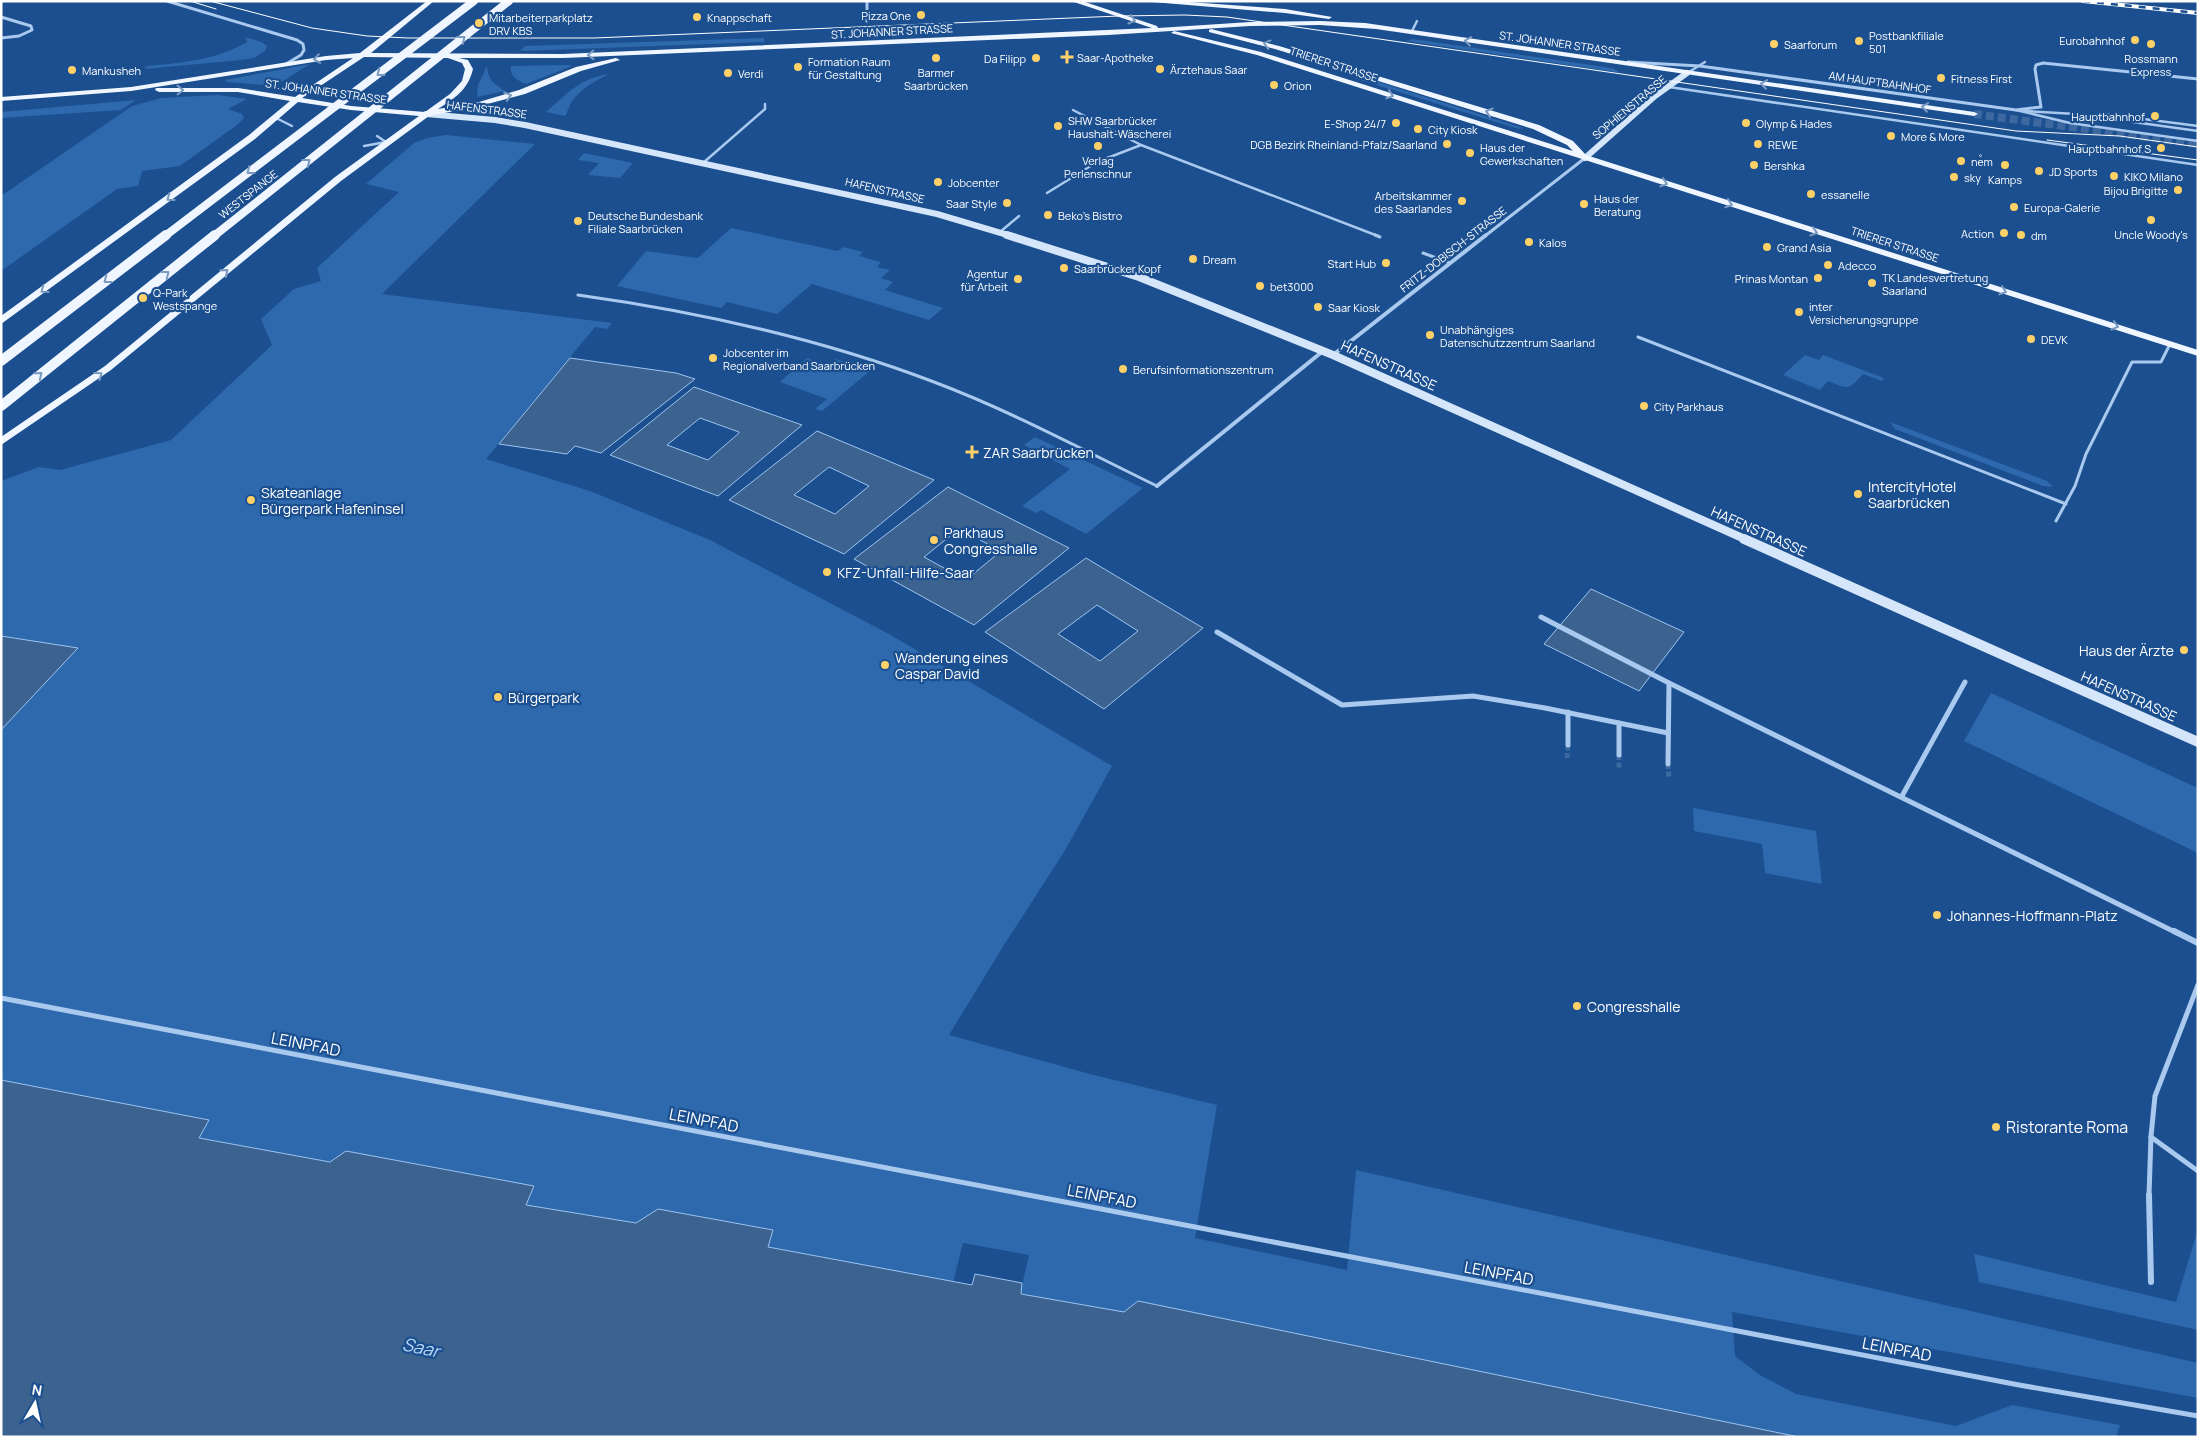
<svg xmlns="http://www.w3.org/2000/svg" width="2199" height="1438" viewBox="0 0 2199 1438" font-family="Manrope,sans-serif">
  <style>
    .green { fill: #2e69ad }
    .water { fill: #3c6290; stroke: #9cc4f0; fill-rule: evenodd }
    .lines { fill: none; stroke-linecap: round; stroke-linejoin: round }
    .street-tunnel { stroke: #3d69a0; stroke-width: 5; stroke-dasharray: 5 2.5; stroke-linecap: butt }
    .primary-tunnel { stroke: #3d69a0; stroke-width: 8; stroke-dasharray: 8 4; stroke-linecap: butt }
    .lane-far2 { stroke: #a9c9ee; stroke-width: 2.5 }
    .lane-far1 { stroke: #a9c9ee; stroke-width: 3 }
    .lane { stroke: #a9c9ee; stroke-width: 5 }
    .street-far3 { stroke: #a9c9ee; stroke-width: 3 }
    .street-far2 { stroke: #a9c9ee; stroke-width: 4 }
    .street-far1 { stroke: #a9c9ee; stroke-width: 5 }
    .street { stroke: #a9c9ee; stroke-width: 6 }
    .secondary-far2 { stroke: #d6e6fa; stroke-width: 6 }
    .secondary-far1 { stroke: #d6e6fa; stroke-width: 8 }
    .secondary { stroke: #d6e6fa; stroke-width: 10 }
    .primary { fill: #f0f6ff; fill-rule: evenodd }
    .tram { stroke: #fff; stroke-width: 1 }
    .rail-casing { stroke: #fff; stroke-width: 4 }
    .rail { stroke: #1b4f8f; stroke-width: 2.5; stroke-dasharray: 7; stroke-linecap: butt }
    .primary-bridge-far1 { stroke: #f0f6ff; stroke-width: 8 }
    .primary-bridge { stroke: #f0f6ff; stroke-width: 10 }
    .oneway { stroke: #7b9ac1 }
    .poi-dot { fill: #ffd166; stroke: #1b4f8f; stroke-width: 2 }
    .labels { text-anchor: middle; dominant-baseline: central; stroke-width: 4.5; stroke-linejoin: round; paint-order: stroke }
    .far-poi-label { font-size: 11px; fill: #fff; stroke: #1b4f8f; text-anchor: start }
    .far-street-label { font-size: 11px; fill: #fff; stroke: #1b4f8f }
    .street-label { font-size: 14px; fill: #fff; stroke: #1b4f8f }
    .poi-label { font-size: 14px; fill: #fff; stroke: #1b4f8f; text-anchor: start }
    .near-street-label { font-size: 16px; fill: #fff; stroke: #1b4f8f }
    .near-poi-label { font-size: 16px; fill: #fff; stroke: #1b4f8f; text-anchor: start }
    .near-water-label { font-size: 18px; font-style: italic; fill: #b5d3f5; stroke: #1b4f8f }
  </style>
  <rect width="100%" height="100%" fill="#1b4f8f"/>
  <!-- green -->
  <g class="green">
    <path d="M245 37 262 42 267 46 265 51 254 58 241 60 144 69 147 66C182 63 216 60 247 42Z"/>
    <polygon points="764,38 764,42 520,51 525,46"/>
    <polygon points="1413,39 1612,68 1621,73 1406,41"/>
    <polygon points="310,64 275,86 226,82 225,80"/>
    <path d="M568 65 572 66 526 84C517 80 509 76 511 66Z"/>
    <path d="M487 66C488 80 494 84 505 91L477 97 478 85Z"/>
    <path d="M609 74C595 81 582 88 572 101 569 106 568 111 565 116L546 112C567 94 580 78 609 74Z"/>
    <polygon points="1354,78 1366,78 1523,128 1519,129"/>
    <polygon points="217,95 247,99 228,109 242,114 244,118 237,125 180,166 142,171 138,186 117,189 1,271 1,196 132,106 161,98"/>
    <polygon points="136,100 121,110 1,118 1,112"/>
    <polygon points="446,135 535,144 382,294 612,323 607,329 595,327 486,459 590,491 710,540 889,634 1112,766 1064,852 1004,945 949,1035 1090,1074 1217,1105 1195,1238 1347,1270 1356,1170 2198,1363 2198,1398 1732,1312 1735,1356 1760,1375 1796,1394 1956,1426 2012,1405 2120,1425 2116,1437 1799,1437 1611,1399 1020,1294 1029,1255 963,1243 953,1282 768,1247 773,1230 658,1209 636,1223 526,1205 534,1186 346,1151 330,1162 198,1138 209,1120 1,1080 1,481 39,467 60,470 171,440 272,345 261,319 294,289 321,281 317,268 399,192 366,184 414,143 427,138"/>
    <polygon points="584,153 633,163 620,178 588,175 599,163 578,160"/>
    <polygon points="731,228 838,251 843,247 863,252 859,256 881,262 877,267 890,270 881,278 893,282 885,290 943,308 929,320 812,284 777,314 727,302 721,308 617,286 646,251 698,258"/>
    <path d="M1805 355 1819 360 1823 355 1884 378 1882 381 1863 374C1848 391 1848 389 1828 381L1820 390 1783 375Z"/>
    <polygon points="807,358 827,365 835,359 871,370 822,411 815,409 827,399 780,382"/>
    <polygon points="1890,422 2047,481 2053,487 2043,486 1895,429"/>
    <polygon points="1035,437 1143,488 1086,534 1041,510 1037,513 1022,506 1070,469 1024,445"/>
    <polygon points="1991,693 2198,788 2198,853 1964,741"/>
    <polygon points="1693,808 1816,831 1822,884 1765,873 1762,844 1694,831"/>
    <polygon points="2198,1229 2198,1330 1979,1282 1974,1254 2176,1302"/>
  </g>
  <!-- water -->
  <g class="water">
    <polygon points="570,358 676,373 695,379 601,453 575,446 567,454 499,444"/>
    <path d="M694 387 802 425 718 496 610 455ZM700 418 739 432V433L708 460 667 445Z"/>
    <path d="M817 431 934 480 844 554 729 500ZM829 467 869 486 835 514 794 495Z"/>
    <path d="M948 487 1069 548 974 625 854 559ZM959 529 1001 551 966 580 924 557Z"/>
    <path d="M1086 558 1203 628 1104 709 985 632ZM1097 605 1138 631 1100 661 1058 634Z"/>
    <polygon points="1591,589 1684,632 1639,691 1544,644"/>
    <polygon points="1,636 78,648 1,730"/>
    <polygon points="1,1080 209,1120 199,1138 330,1162 346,1151 534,1186 526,1205 636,1223 658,1209 773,1230 768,1247 972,1285 975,1274 1022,1283 1021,1294 1124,1312 1138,1301 1799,1437 1,1437"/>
  </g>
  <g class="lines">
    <!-- street-tunnel -->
    <g class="street-tunnel">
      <polyline points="1619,755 1619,768"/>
      <polyline points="1567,758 1568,745"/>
      <polyline points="1668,764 1669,778"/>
    </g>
    <!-- primary-tunnel -->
    <polyline class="primary-tunnel" points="1974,114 2198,144"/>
    <!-- lane-far2 -->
    <g class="lane-far2">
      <polyline points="1411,33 1417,21"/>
      <polyline points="1689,72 1705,62"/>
      <polyline points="1669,87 2198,165"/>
      <polyline points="1073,110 1141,145 1378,236"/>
      <polyline points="2016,110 2070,123 2198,141"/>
      <polyline points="2024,111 2076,114 2198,131"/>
      <polyline points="2088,115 2105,114 2198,126"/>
      <polyline points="274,117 292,126"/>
      <polyline points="377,136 386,142"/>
      <polyline points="364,146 386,142"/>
      <polyline points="703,163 765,109 765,104"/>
      <polyline points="1047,193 1097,162 1141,145"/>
      <polyline points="1000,232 1019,216"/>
    </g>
    <!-- lane-far1 -->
    <g class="lane-far1">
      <polyline points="1375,235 1380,237"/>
      <polyline points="1423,253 1450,263"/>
      <path d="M578 295C700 312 819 338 934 382 1011 411 1083 450 1157 486"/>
      <polyline points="1638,337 2066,504"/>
      <polyline points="2056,521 2075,486 2086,454 2132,362 2161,362 2170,344"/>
    </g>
    <!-- lane -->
    <g class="lane">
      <polyline points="1,998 2019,1385 2198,1416"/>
      <polyline points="2151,1137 2198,1171"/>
      <polyline points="2149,1195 2151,1136 2155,1096 2198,985"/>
    </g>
    <!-- street-far3 -->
    <g class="street-far3">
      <polyline points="167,1 297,40 303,44 304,50 301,55 286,64"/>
      <polyline points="867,1 867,21"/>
      <polyline points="1,17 31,26 32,30 19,36 1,38"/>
      <polyline points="1628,62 1700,66 2016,110 2041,107 2035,69 2036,65 2043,63 2198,79"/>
      <polyline points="1485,236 1585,158"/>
    </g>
    <!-- street-far2 -->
    <g class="street-far2">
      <polyline points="1333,355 1486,235"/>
      <polyline points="1157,486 1323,351"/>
    </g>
    <!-- street-far1 -->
    <g class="street-far1">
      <polyline points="1541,617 1669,683 2177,933"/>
      <polyline points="1217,632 1342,705 1473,696 1545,708 1668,733"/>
      <polyline points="1568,712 1568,745"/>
      <polyline points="1619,723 1619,755"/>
      <polyline points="1668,764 1669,683"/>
      <polyline points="1902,796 1965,682"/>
    </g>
    <!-- street -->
    <g class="street">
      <polyline points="2174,931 2198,943"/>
      <polyline points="2149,1195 2151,1282"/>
    </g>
    <!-- secondary-far2 -->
    <g class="secondary-far2">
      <polyline points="426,114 495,120 525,125 937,214 1011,236"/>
      <polyline points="1585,158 1655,96 1687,73"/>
    </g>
    <!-- secondary-far1 -->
    <polyline class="secondary-far1" points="1007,235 1139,277 1333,355 1747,540"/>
    <!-- secondary -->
    <polyline class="secondary" points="1744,539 2198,742"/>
    <!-- primary -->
    <g class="primary">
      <path d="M427 1H434L371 53 563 54 1152 28 1071 1H1082L1157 26 1158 28 1250 22 1320 21 1365 23 1974 112 1978 114 1974 116 1376 29 1320 25 1250 26 1108 35 563 58H459L468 60 473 69C468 90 455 98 438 109L479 102 519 90 576 67 616 58 620 60 581 71 525 94 480 106 429 116 341 181 111 370 1 445V437L105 366 335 177 419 116 351 110 298 102 255 139 1 324V316L249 135 290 101 238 92H159L155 90 156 88H238L295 97 353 58 326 60 131 91 1 101V97L131 87 326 56 360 53ZM364 57 448 58 462 63 465 69 462 81 450 94 425 112 351 106 302 98Z"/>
      <polygon points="1140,1 1175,1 1285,9 1332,17 1329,19 1285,13"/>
      <polygon points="1211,29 1279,46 1539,125 1573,141 1586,155 2198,350 2198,356 1257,55 1171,33 1174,31 1261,52 1573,151 1567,145 1533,129 1275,49 1209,32 1209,30"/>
    </g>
    <!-- tram -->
    <g class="tram">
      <polyline points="190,1 216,9"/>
      <polyline points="210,1 312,28 367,36 408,38 594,38 1119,16 1185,15 1227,17 2016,131 2120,136 2198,147"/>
      <polyline points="2047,140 2198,160"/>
    </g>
    <!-- rail casing -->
    <g class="rail-casing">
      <polyline id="rail" points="2083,1 2198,13"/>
    </g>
    <!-- rail -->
    <use href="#rail" class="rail"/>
    <!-- primary-bridge-far1 -->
    <g class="primary-bridge-far1">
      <polyline points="165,236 474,1"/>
      <polyline points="214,236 509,1"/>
    </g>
    <!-- primary-bridge -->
    <g class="primary-bridge">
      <polyline points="1,361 166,235"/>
      <polyline points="1,406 215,235"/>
    </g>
  </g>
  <!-- one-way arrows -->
  <defs><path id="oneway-chevron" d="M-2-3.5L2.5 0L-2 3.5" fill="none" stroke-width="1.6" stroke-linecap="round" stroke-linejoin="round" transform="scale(1.25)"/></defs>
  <g class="oneway">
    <use href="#oneway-chevron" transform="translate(1132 20) rotate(17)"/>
    <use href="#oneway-chevron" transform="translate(462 39) rotate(-38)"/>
    <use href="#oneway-chevron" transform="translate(1468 41) rotate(-172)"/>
    <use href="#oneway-chevron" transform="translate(1267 44) rotate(-165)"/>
    <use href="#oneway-chevron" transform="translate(591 55) rotate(178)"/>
    <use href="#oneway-chevron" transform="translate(317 59) rotate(172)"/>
    <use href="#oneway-chevron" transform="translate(380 73) rotate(143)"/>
    <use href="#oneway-chevron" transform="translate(1764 84) rotate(-172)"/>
    <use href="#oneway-chevron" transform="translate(180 90) rotate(-1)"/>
    <use href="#oneway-chevron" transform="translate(1390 95) rotate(18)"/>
    <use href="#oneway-chevron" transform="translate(508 96) rotate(-17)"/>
    <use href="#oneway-chevron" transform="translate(1925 107) rotate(-172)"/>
    <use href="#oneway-chevron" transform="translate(1489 112) rotate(-163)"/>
    <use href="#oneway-chevron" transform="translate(307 162) rotate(-38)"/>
    <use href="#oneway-chevron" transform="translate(250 171) rotate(143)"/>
    <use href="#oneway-chevron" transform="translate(1664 183) rotate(18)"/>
    <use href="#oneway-chevron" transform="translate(170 198) rotate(144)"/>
    <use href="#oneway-chevron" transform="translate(1729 204) rotate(18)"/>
    <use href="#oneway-chevron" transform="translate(1814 232) rotate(17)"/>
    <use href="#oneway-chevron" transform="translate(225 272) rotate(-40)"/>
    <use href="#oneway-chevron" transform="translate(166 274) rotate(-38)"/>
    <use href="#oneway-chevron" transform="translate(107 280) rotate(143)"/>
    <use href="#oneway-chevron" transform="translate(44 290) rotate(144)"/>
    <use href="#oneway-chevron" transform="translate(2003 291) rotate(18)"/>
    <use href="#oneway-chevron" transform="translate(2115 326) rotate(17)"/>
    <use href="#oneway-chevron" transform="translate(39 375) rotate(-39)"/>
    <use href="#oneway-chevron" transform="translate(99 375) rotate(-36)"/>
  </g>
  <!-- markers -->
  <g class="poi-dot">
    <circle cx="921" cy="15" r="5"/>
    <circle cx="697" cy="17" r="5"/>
    <circle cx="479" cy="23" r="5"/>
    <circle cx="2135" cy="40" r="5"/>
    <circle cx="1859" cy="41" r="5"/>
    <circle cx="1774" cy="44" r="5"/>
    <circle cx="2151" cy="44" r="5"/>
    <path d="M1064.5 49.5h5v5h5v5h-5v5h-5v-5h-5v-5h5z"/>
    <circle cx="936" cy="58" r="5"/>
    <circle cx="1036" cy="58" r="5"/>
    <circle cx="798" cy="67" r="5"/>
    <circle cx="1160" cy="69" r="5"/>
    <circle cx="72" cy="70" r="5"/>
    <circle cx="728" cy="73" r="5"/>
    <circle cx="1941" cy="78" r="5"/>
    <circle cx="1274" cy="85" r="5"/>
    <circle cx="2155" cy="116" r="5"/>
    <circle cx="1396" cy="123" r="5"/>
    <circle cx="1746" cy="123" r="5"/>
    <circle cx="1058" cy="126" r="5"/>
    <circle cx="1418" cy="129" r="5"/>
    <circle cx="1891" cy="136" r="5"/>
    <circle cx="1447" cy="144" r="5"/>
    <circle cx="1758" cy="144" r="5"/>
    <circle cx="1098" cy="146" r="5"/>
    <circle cx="2161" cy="148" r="5"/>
    <circle cx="1470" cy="153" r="5"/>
    <circle cx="1961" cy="161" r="5"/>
    <circle cx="1754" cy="165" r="5"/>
    <circle cx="2005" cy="165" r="5"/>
    <circle cx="2039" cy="171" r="5"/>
    <circle cx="2114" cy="176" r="5"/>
    <circle cx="1954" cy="177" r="5"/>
    <circle cx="938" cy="182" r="5"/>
    <circle cx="2178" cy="190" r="5"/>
    <circle cx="1811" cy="194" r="5"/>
    <circle cx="1462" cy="201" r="5"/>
    <circle cx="1007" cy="203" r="5"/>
    <circle cx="1584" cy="204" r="5"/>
    <circle cx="2014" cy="207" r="5"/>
    <circle cx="1048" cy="215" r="5"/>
    <circle cx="2151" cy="220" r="5"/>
    <circle cx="578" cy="221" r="5"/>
    <circle cx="2004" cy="233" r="5"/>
    <circle cx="2021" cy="235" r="5"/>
    <circle cx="1529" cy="242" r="5"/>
    <circle cx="1767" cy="247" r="5"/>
    <circle cx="1193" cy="259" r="5"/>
    <circle cx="1386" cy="263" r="5"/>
    <circle cx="1828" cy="265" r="5"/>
    <circle cx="1064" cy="268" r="5"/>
    <circle cx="1818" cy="278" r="5"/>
    <circle cx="1018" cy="279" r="5"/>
    <circle cx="1872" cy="283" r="5"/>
    <circle cx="1260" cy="286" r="5"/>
    <circle cx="143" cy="298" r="5"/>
    <circle cx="1318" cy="307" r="5"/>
    <circle cx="1799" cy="312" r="5"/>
    <circle cx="1430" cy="335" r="5"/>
    <circle cx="2031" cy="339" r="5"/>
    <circle cx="713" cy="358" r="5"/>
    <circle cx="1123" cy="369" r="5"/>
    <circle cx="1644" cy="406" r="5"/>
    <path d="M969.5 444.5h5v5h5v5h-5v5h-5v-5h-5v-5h5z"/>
    <circle cx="1858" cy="494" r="5"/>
    <circle cx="251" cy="500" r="5"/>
    <circle cx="934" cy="540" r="5"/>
    <circle cx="827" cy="572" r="5"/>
    <circle cx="2184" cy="650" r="5"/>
    <circle cx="885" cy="665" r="5"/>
    <circle cx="498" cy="697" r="5"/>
    <circle cx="1937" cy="915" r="5"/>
    <circle cx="1577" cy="1006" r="5"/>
    <circle cx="1996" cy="1127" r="5"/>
  </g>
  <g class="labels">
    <!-- far-poi labels -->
    <g class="far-poi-label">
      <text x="911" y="15" text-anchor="end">Pizza One</text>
      <text x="489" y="17">Mitarbeiterparkplatz<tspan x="489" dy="13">DRV KBS</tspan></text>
      <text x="707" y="17">Knappschaft</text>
      <text x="1869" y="35">Postbankfiliale<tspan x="1869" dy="13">501</tspan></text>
      <text x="2125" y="40" text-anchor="end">Eurobahnhof</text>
      <text x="1784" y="44">Saarforum</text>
      <text x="1077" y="57">Saar-Apotheke</text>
      <text x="1026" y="58" text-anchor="end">Da Filipp</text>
      <text x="2151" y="58" text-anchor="middle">Rossmann<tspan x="2151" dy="13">Express</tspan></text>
      <text x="808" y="61">Formation Raum<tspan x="808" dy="13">für Gestaltung</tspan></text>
      <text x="1170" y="69">Ärztehaus Saar</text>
      <text x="82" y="70">Mankusheh</text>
      <text x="936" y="72" text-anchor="middle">Barmer<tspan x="936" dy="13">Saarbrücken</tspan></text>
      <text x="738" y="73">Verdi</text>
      <text x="1951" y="78">Fitness First</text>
      <text x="1284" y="85">Orion</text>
      <text x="2145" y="116" text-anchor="end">Hauptbahnhof</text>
      <text x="1068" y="120">SHW Saarbrücker<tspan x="1068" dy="13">Haushalt-Wäscherei</tspan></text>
      <text x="1386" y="123" text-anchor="end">E-Shop 24/7</text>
      <text x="1756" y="123">Olymp &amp; Hades</text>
      <text x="1428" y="129">City Kiosk</text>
      <text x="1901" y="136">More &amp; More</text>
      <text x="1437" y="144" text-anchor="end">DGB Bezirk Rheinland-Pfalz/Saarland</text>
      <text x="1768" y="144">REWE</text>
      <text x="1480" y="147">Haus der<tspan x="1480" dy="13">Gewerkschaften</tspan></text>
      <text x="2151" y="148" text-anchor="end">Hauptbahnhof S</text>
      <text x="1098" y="160" text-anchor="middle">Verlag<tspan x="1098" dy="13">Perlenschnur</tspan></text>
      <text x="1971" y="161">ne̊m</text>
      <text x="1764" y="165">Bershka</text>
      <text x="2049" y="171">JD Sports</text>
      <text x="2124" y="176">KIKO Milano</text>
      <text x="1964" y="177">sky</text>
      <text x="2005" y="179" text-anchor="middle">Kamps</text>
      <text x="948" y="182">Jobcenter</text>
      <text x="2168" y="190" text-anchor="end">Bijou Brigitte</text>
      <text x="1821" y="194">essanelle</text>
      <text x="1452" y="195" text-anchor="end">Arbeitskammer<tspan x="1452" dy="13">des Saarlandes</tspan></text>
      <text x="1594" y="198">Haus der<tspan x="1594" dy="13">Beratung</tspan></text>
      <text x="997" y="203" text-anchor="end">Saar Style</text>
      <text x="2024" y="207">Europa-Galerie</text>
      <text x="588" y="215">Deutsche Bundesbank<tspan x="588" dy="13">Filiale Saarbrücken</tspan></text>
      <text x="1058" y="215">Beko's Bistro</text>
      <text x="1994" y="233" text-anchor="end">Action</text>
      <text x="2151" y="234" text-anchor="middle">Uncle Woody's</text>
      <text x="2031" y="235">dm</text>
      <text x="1539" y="242">Kalos</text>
      <text x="1777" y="247">Grand Asia</text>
      <text x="1203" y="259">Dream</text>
      <text x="1376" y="263" text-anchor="end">Start Hub</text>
      <text x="1838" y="265">Adecco</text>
      <text x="1074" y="268">Saarbrücker Kopf</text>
      <text x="1008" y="273" text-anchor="end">Agentur<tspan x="1008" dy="13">für Arbeit</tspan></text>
      <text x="1882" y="277">TK Landesvertretung<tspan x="1882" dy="13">Saarland</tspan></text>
      <text x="1808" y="278" text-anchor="end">Prinas Montan</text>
      <text x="1270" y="286">bet3000</text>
      <text x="153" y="292">Q-Park<tspan x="153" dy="13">Westspange</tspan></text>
      <text x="1809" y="306">inter<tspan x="1809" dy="13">Versicherungsgruppe</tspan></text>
      <text x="1328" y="307">Saar Kiosk</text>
      <text x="1440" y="329">Unabhängiges<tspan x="1440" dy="13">Datenschutzzentrum Saarland</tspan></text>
      <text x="2041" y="339">DEVK</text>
      <text x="723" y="352">Jobcenter im<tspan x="723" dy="13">Regionalverband Saarbrücken</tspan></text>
      <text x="1133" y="369">Berufsinformationszentrum</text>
      <text x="1654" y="406">City Parkhaus</text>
    </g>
    <!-- far-street labels -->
    <g class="far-street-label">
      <text transform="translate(892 31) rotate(-3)">ST. JOHANNER STRASSE</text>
      <text transform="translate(1560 43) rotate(8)">ST. JOHANNER STRASSE</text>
      <text transform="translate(1334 64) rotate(18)">TRIERER STRASSE</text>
      <text transform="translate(1880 82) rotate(8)">AM HAUPTBAHNHOF</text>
      <text transform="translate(326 91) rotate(8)">ST. JOHANNER STRASSE</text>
      <text transform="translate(1629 107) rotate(-40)">SOPHIENSTRASSE</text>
      <text transform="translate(487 109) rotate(7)">HAFENSTRASSE</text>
      <text transform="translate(885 190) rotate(13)">HAFENSTRASSE</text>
      <text transform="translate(248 194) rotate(-38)">WESTSPANGE</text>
      <text transform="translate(1895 244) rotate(18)">TRIERER STRASSE</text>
      <text transform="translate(1453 249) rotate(-38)">FRITZ-DOBISCH-STRASSE</text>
    </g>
    <!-- street labels -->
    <g class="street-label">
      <text transform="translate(1389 365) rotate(24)">HAFENSTRASSE</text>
      <text transform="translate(1759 531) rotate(24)">HAFENSTRASSE</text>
      <text transform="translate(2129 696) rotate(24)">HAFENSTRASSE</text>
    </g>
    <!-- poi labels -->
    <g class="poi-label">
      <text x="983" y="452">ZAR Saarbrücken</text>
      <text x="1868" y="486">IntercityHotel<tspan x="1868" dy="16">Saarbrücken</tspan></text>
      <text x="261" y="492">Skateanlage<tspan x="261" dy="16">Bürgerpark Hafeninsel</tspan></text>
      <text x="944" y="532">Parkhaus<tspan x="944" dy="16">Congresshalle</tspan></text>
      <text x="837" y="572">KFZ-Unfall-Hilfe-Saar</text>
      <text x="2174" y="650" text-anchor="end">Haus der Ärzte</text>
      <text x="895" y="657">Wanderung eines<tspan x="895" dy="16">Caspar David</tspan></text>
      <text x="508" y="697">Bürgerpark</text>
      <text x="1947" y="915">Johannes-Hoffmann-Platz</text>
      <text x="1587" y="1006">Congresshalle</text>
    </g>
    <!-- near-street labels -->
    <g class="near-street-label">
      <text transform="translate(306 1044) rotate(11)">LEINPFAD</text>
      <text transform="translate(704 1120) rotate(11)">LEINPFAD</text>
      <text transform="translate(1102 1196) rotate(11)">LEINPFAD</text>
      <text transform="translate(1499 1273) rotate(11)">LEINPFAD</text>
      <text transform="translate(1897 1349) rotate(11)">LEINPFAD</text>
    </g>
    <!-- near-poi labels -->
    <g class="near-poi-label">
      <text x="2006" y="1127">Ristorante Roma</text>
    </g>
    <!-- near-water labels -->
    <g class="near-water-label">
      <text transform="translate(421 1347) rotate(12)">Saar</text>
    </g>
  </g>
  <!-- border -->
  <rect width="2199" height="1438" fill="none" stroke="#ffffff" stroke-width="5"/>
  <!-- north arrow -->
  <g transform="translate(35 1403) rotate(9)" stroke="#1b4f8f" stroke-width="4" paint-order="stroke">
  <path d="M0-4L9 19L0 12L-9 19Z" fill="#ffffff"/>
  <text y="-8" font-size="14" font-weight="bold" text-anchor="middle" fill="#ffffff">N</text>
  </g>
</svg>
